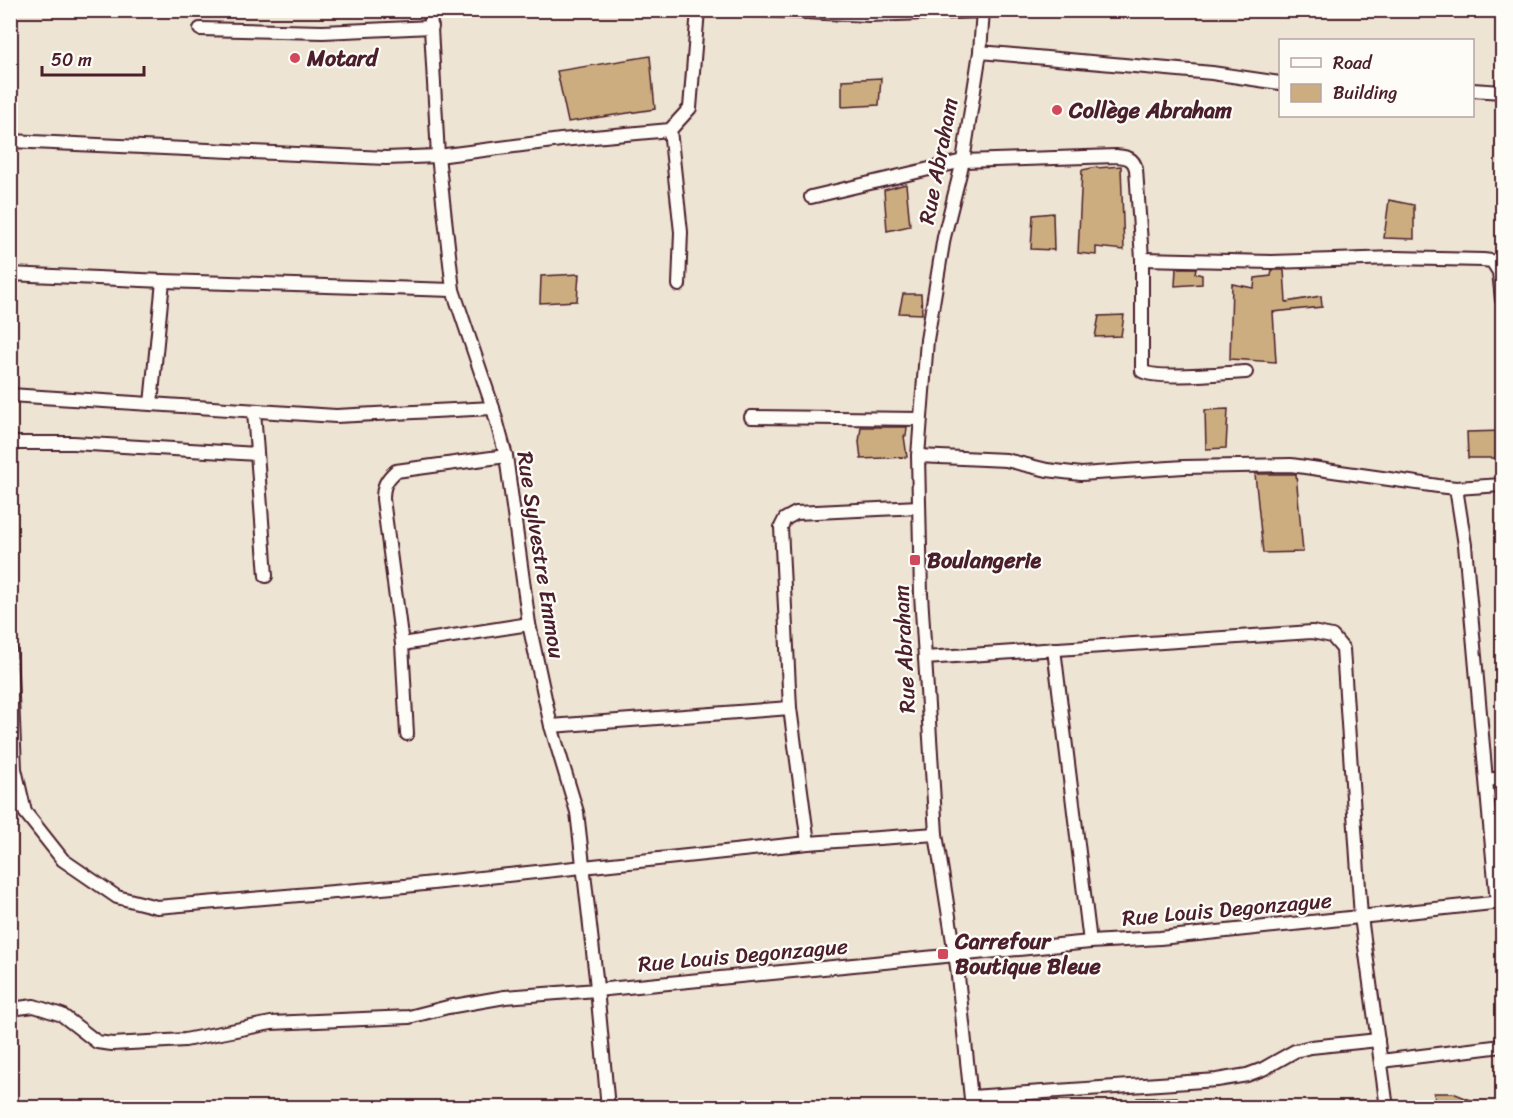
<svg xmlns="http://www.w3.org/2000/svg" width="1513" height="1118" viewBox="0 0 1513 1118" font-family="Sriracha,sans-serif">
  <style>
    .building { fill: #ccad80; stroke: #4a1f2b; stroke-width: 1.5 }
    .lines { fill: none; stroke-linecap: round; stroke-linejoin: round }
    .minor-casing { stroke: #4a1f2b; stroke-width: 16 }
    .minor { stroke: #fdfcf7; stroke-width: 12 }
    .poi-dot { fill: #d1495b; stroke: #fdfcf7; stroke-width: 2 }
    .labels { text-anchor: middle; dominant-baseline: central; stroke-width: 4.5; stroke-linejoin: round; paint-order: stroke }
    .poi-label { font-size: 22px; font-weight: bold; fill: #4a1f2b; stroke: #fdfcf7; text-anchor: start }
    .street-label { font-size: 22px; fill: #4a1f2b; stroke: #fdfcf7 }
  </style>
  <rect width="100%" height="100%" fill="#eee4d3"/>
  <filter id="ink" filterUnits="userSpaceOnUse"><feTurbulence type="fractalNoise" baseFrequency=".0167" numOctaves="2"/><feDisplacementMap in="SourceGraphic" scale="12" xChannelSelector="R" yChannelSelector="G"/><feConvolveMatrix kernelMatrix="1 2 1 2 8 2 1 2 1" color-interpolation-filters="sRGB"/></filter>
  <g filter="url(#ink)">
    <!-- building -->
    <g class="building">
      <polygon points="650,56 655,109 568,122 557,71"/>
      <polygon points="881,78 879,105 842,107 842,80"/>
      <polygon points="1121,166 1124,250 1096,247 1096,255 1078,253 1082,170 1097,167 1097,168"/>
      <polygon points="906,184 910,226 887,231 884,190"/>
      <polygon points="1389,200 1414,205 1414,239 1384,238"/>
      <polygon points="1053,213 1054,250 1031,249 1033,215"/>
      <polygon points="1176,268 1196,268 1195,273 1202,275 1202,284 1175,286"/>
      <polygon points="1272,270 1284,270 1286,302 1321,296 1322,307 1273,312 1276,362 1230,359 1232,284 1254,288 1255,278 1271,276"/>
      <polygon points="579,274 577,301 540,303 541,276"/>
      <polygon points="903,294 921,294 922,314 899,313"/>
      <polygon points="1124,315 1121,336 1095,337 1099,316"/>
      <polygon points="1228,409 1226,448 1206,449 1205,410"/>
      <polygon points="861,427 907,427 906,436 904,436 907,457 861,459 859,442"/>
      <polygon points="1503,431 1503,458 1468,458 1467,432"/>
      <polygon points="1255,474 1296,474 1303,552 1263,553"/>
      <polygon points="1434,1093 1453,1093 1488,1107 1436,1107"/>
      <polygon points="1177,1097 1177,1107 1137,1107 1137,1098"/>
    </g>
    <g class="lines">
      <!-- minor casing -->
      <g class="minor-casing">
        <g id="minor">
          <polyline points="430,10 438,156 453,290 493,408 506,456 529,624 551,726 577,812 596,978 608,1108"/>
          <polyline points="759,10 869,15 983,11"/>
          <polyline points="200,29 323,32 432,27"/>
          <polyline points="980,52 1212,73 1280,83"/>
          <polyline points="1472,90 1502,92"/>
          <polyline points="670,130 681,232 679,285"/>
          <polyline points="10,141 386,158 438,156 561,140 670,130 690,108 698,10"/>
          <path d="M811 197 963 161 1116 156C1126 157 1133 157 1136 169L1142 259V371C1155 380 1227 373 1246 372"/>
          <polyline points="1142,259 1272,262 1395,258 1483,260 1492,261 1499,272 1502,300"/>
          <polyline points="10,274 163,281 453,290"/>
          <polyline points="10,395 336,416 493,408"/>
          <polyline points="151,404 163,281"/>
          <polyline points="254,411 266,576"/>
          <polyline points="751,417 920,419"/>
          <polyline points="10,443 73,443 257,454"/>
          <polyline points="918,456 1006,460 1047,470 1081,474 1184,467 1291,465 1438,486 1456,488 1502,485"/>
          <polyline points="1456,488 1465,545 1497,903"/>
          <polyline points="402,644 529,624"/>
          <polyline points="1054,649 1090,942"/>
          <polyline points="10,650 15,769 25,812 63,860 117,897 157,907 405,886 808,843 936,834"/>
          <polyline points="925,658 1312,632 1332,636 1343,649 1361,917 1387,1108"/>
          <polyline points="551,726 790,708"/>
          <path d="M407 734 402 644 383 499C383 486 386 480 396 471L506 456"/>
          <polyline points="1487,780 1502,778"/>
          <polyline points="808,843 790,708 781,527 785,519 796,513 919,507"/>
          <polyline points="10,1009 34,1006 62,1015 97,1042 112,1044 185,1040 271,1023 409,1017 448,1007 505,997 597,990 1090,942 1160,938 1502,902"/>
          <polyline points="1381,1061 1502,1046"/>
          <polyline points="971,1097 1217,1080 1247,1075 1263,1069 1295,1051 1311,1047 1378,1040"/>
          <polyline points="972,1108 957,967 936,834 921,594 918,456 927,340 944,237 963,161 980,52 983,10"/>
        </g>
      </g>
      <!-- minor -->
      <use href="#minor" class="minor"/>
    </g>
  </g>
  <!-- markers -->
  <g class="poi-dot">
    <circle cx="295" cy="58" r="6"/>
    <circle cx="1057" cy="110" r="6"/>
    <rect x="909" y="554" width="12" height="12" rx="3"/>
    <rect x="937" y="948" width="12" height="12" rx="3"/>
  </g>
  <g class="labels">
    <!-- poi labels -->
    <g class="poi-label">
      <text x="307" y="58">Motard</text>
      <text x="1069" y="110">Collège Abraham</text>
      <text x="927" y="560">Boulangerie</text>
      <text x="955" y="941">Carrefour<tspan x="955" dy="25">Boutique Bleue</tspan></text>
    </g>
    <!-- street labels -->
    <g class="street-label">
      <text transform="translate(938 161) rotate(-79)">Rue Abraham</text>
      <text transform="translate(541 555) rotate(81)">Rue Sylvestre Emmou</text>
      <text transform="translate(904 649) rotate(-93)">Rue Abraham</text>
      <text transform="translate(1227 909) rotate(-5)">Rue Louis Degonzague</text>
      <text transform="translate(743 955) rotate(-5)">Rue Louis Degonzague</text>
    </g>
  </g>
  <!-- margin -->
  <rect width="1513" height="1118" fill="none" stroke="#fdfcf7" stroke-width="36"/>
  <rect x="18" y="18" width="1477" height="1082" fill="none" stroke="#4a1f2b" stroke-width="2" filter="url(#ink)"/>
  <!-- legend -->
  <rect x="1279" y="39" width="195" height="78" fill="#fdfcf7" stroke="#b5a4a5" stroke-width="1.5"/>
  <rect x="1291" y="58" width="30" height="9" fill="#fdfcf7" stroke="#b5a4a5" stroke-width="1.5"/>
  <text x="1333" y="69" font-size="18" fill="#4a1f2b">Road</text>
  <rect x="1291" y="84" width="30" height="18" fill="#ccad80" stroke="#b5a4a5" stroke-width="1.5"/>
  <text x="1333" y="99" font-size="18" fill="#4a1f2b">Building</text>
  <!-- scale -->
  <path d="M42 66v9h102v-9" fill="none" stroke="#4a1f2b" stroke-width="3"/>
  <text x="51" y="66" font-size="18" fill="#4a1f2b" stroke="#fdfcf7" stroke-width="4.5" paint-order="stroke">50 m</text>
</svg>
